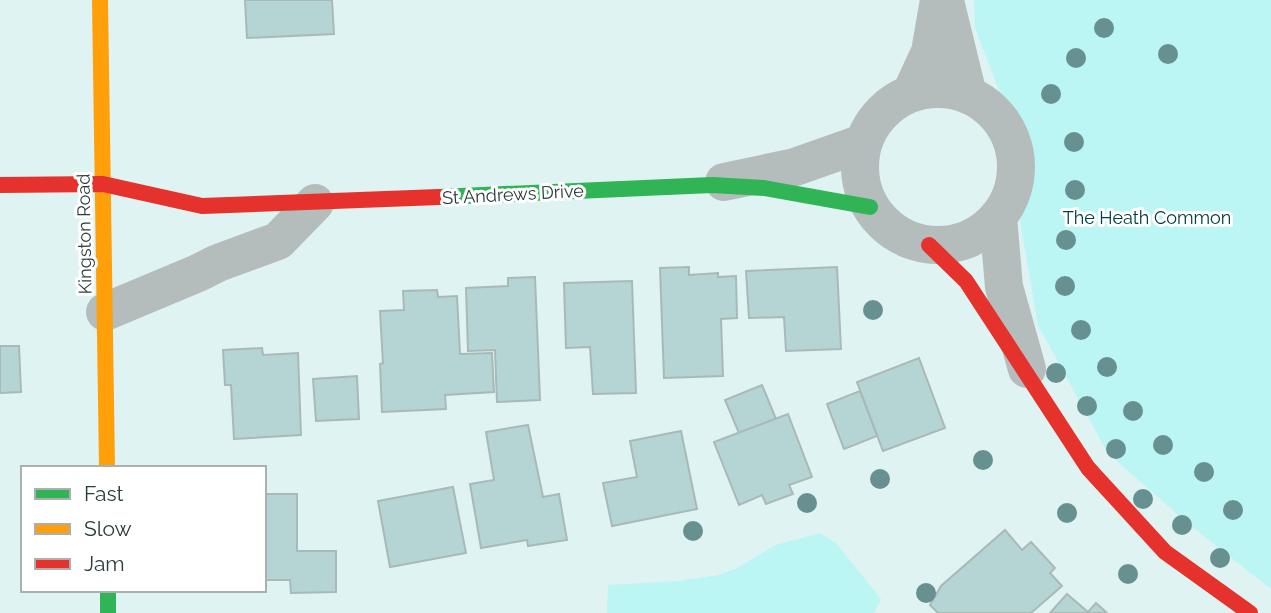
<svg xmlns="http://www.w3.org/2000/svg" width="1271" height="613" viewBox="0 0 1271 613" font-family="Raleway,sans-serif">
  <style>
    .green { fill: #bbf5f4 }
    .building { fill: #b4d5d4; stroke: #a9b9b8; stroke-width: 2 }
    .lines { fill: none; stroke-linecap: round; stroke-linejoin: round }
    .street { stroke: #b5bdbc; stroke-width: 38 }
    .fast { stroke: #30b455; stroke-width: 16 }
    .slow { stroke: #ff9f0a; stroke-width: 16 }
    .jam { stroke: #e5322d; stroke-width: 16 }
    .tree { fill: #669190 }
    .labels { text-anchor: middle; dominant-baseline: central; stroke-width: 6; stroke-linejoin: round; paint-order: stroke }
    .street-label { font-size: 18px; fill: #2b3a3a; stroke: #fff }
    .park-label { font-size: 18px; fill: #034140; stroke: #fff }
  </style>
  <rect width="100%" height="100%" fill="#def3f2"/>
  <!-- green -->
  <g class="green">
    <polygon points="974,0 1271,0 1271,589 1186,522 1107,452 1038,325 1019,215 1034,155 1000,93 975,28"/>
    <polygon points="820,533 836,543 881,599 874,613 607,613 608,585 679,581 719,575 737,568 776,545"/>
  </g>
  <!-- building -->
  <g class="building">
    <polygon points="245,0 332,0 334,34 247,38"/>
    <polygon points="689,267 689,275 718,273 718,277 736,276 737,318 721,319 723,376 664,378 660,268"/>
    <polygon points="837,267 841,349 786,351 784,317 749,318 746,271"/>
    <polygon points="535,277 540,400 497,402 495,350 468,351 466,288 508,286 508,278"/>
    <polygon points="632,281 636,393 593,394 590,347 566,348 564,283"/>
    <polygon points="437,290 438,297 457,296 460,354 492,353 494,392 445,395 446,409 382,412 380,364 383,363 380,311 404,310 403,291"/>
    <polygon points="0,346 19,346 21,392 0,393"/>
    <polygon points="262,348 263,355 298,353 301,435 234,439 231,385 225,385 223,350"/>
    <polygon points="919,358 945,428 883,451 857,382"/>
    <polygon points="357,376 359,419 316,421 313,379"/>
    <polygon points="762,385 776,419 739,433 725,400"/>
    <polygon points="860,391 877,436 844,449 827,404"/>
    <polygon points="788,414 812,477 789,485 793,494 766,504 762,495 739,505 714,442"/>
    <polygon points="528,425 543,497 559,494 567,540 528,546 527,540 481,548 470,484 494,480 486,432"/>
    <polygon points="681,431 697,509 612,526 603,483 637,477 630,441"/>
    <polygon points="453,487 466,553 390,567 378,501"/>
    <polygon points="264,494 297,494 297,551 336,551 336,592 291,593 290,580 264,580"/>
    <polygon points="1005,530 1022,550 1031,542 1055,568 1050,573 1062,586 1031,613 938,613 930,605 941,586"/>
    <polygon points="1067,594 1088,612 1096,603 1107,613 1050,613"/>
  </g>
  <g class="lines">
    <!-- street -->
    <g class="street">
      <polyline points="946,5 968,95"/>
      <circle cx="938" cy="167" r="78"/>
      <polyline points="911,93 930,52 939,0"/>
      <polyline points="724,182 795,167 863,143"/>
      <polyline points="998,217 1004,287 1027,369"/>
      <polyline points="105,312 198,273 218,263 278,241 315,203"/>
    </g>
    <!-- fast -->
    <g class="fast">
      <polyline points="439,197 712,185 764,188 870,207"/>
      <polyline points="108,590 108,613"/>
    </g>
    <!-- slow -->
    <polyline class="slow" points="100,0 107,468"/>
    <!-- jam -->
    <g class="jam">
      <polyline points="0,185 103,184 202,206 439,197"/>
      <polyline points="929,245 966,281 1088,468 1165,552 1250,613"/>
    </g>
  </g>
  <!-- trees -->
  <g class="tree">
    <circle cx="1104" cy="28" r="10"/>
    <circle cx="1168" cy="54" r="10"/>
    <circle cx="1076" cy="58" r="10"/>
    <circle cx="1051" cy="94" r="10"/>
    <circle cx="1074" cy="142" r="10"/>
    <circle cx="1075" cy="190" r="10"/>
    <circle cx="1066" cy="240" r="10"/>
    <circle cx="1065" cy="286" r="10"/>
    <circle cx="873" cy="310" r="10"/>
    <circle cx="1081" cy="330" r="10"/>
    <circle cx="1107" cy="367" r="10"/>
    <circle cx="1056" cy="373" r="10"/>
    <circle cx="1087" cy="406" r="10"/>
    <circle cx="1133" cy="411" r="10"/>
    <circle cx="1163" cy="445" r="10"/>
    <circle cx="1116" cy="449" r="10"/>
    <circle cx="983" cy="460" r="10"/>
    <circle cx="1204" cy="472" r="10"/>
    <circle cx="880" cy="479" r="10"/>
    <circle cx="1143" cy="499" r="10"/>
    <circle cx="807" cy="503" r="10"/>
    <circle cx="1233" cy="510" r="10"/>
    <circle cx="1067" cy="513" r="10"/>
    <circle cx="1182" cy="525" r="10"/>
    <circle cx="693" cy="531" r="10"/>
    <circle cx="1220" cy="558" r="10"/>
    <circle cx="1128" cy="574" r="10"/>
    <circle cx="926" cy="593" r="10"/>
  </g>
  <g class="labels">
    <!-- street labels -->
    <g class="street-label">
      <text transform="translate(513 194) rotate(-3)">St Andrews Drive</text>
      <text transform="translate(84 234) rotate(-91)">Kingston Road</text>
    </g>
    <!-- park labels -->
    <g class="park-label">
      <text x="1147" y="217">The Heath Common</text>
    </g>
  </g>
  <!-- legend -->
  <rect x="21" y="466" width="245" height="126" fill="#ffffff" stroke="#aab0b0" stroke-width="2"/>
  <rect x="35" y="489" width="35" height="10" fill="#30b455" stroke="#aab0b0" stroke-width="2"/>
  <text x="84" y="501" font-size="21" fill="#2b3a3a">Fast</text>
  <rect x="35" y="524" width="35" height="10" fill="#ff9f0a" stroke="#aab0b0" stroke-width="2"/>
  <text x="84" y="536" font-size="21" fill="#2b3a3a">Slow</text>
  <rect x="35" y="559" width="35" height="10" fill="#e5322d" stroke="#aab0b0" stroke-width="2"/>
  <text x="84" y="571" font-size="21" fill="#2b3a3a">Jam</text>
</svg>
